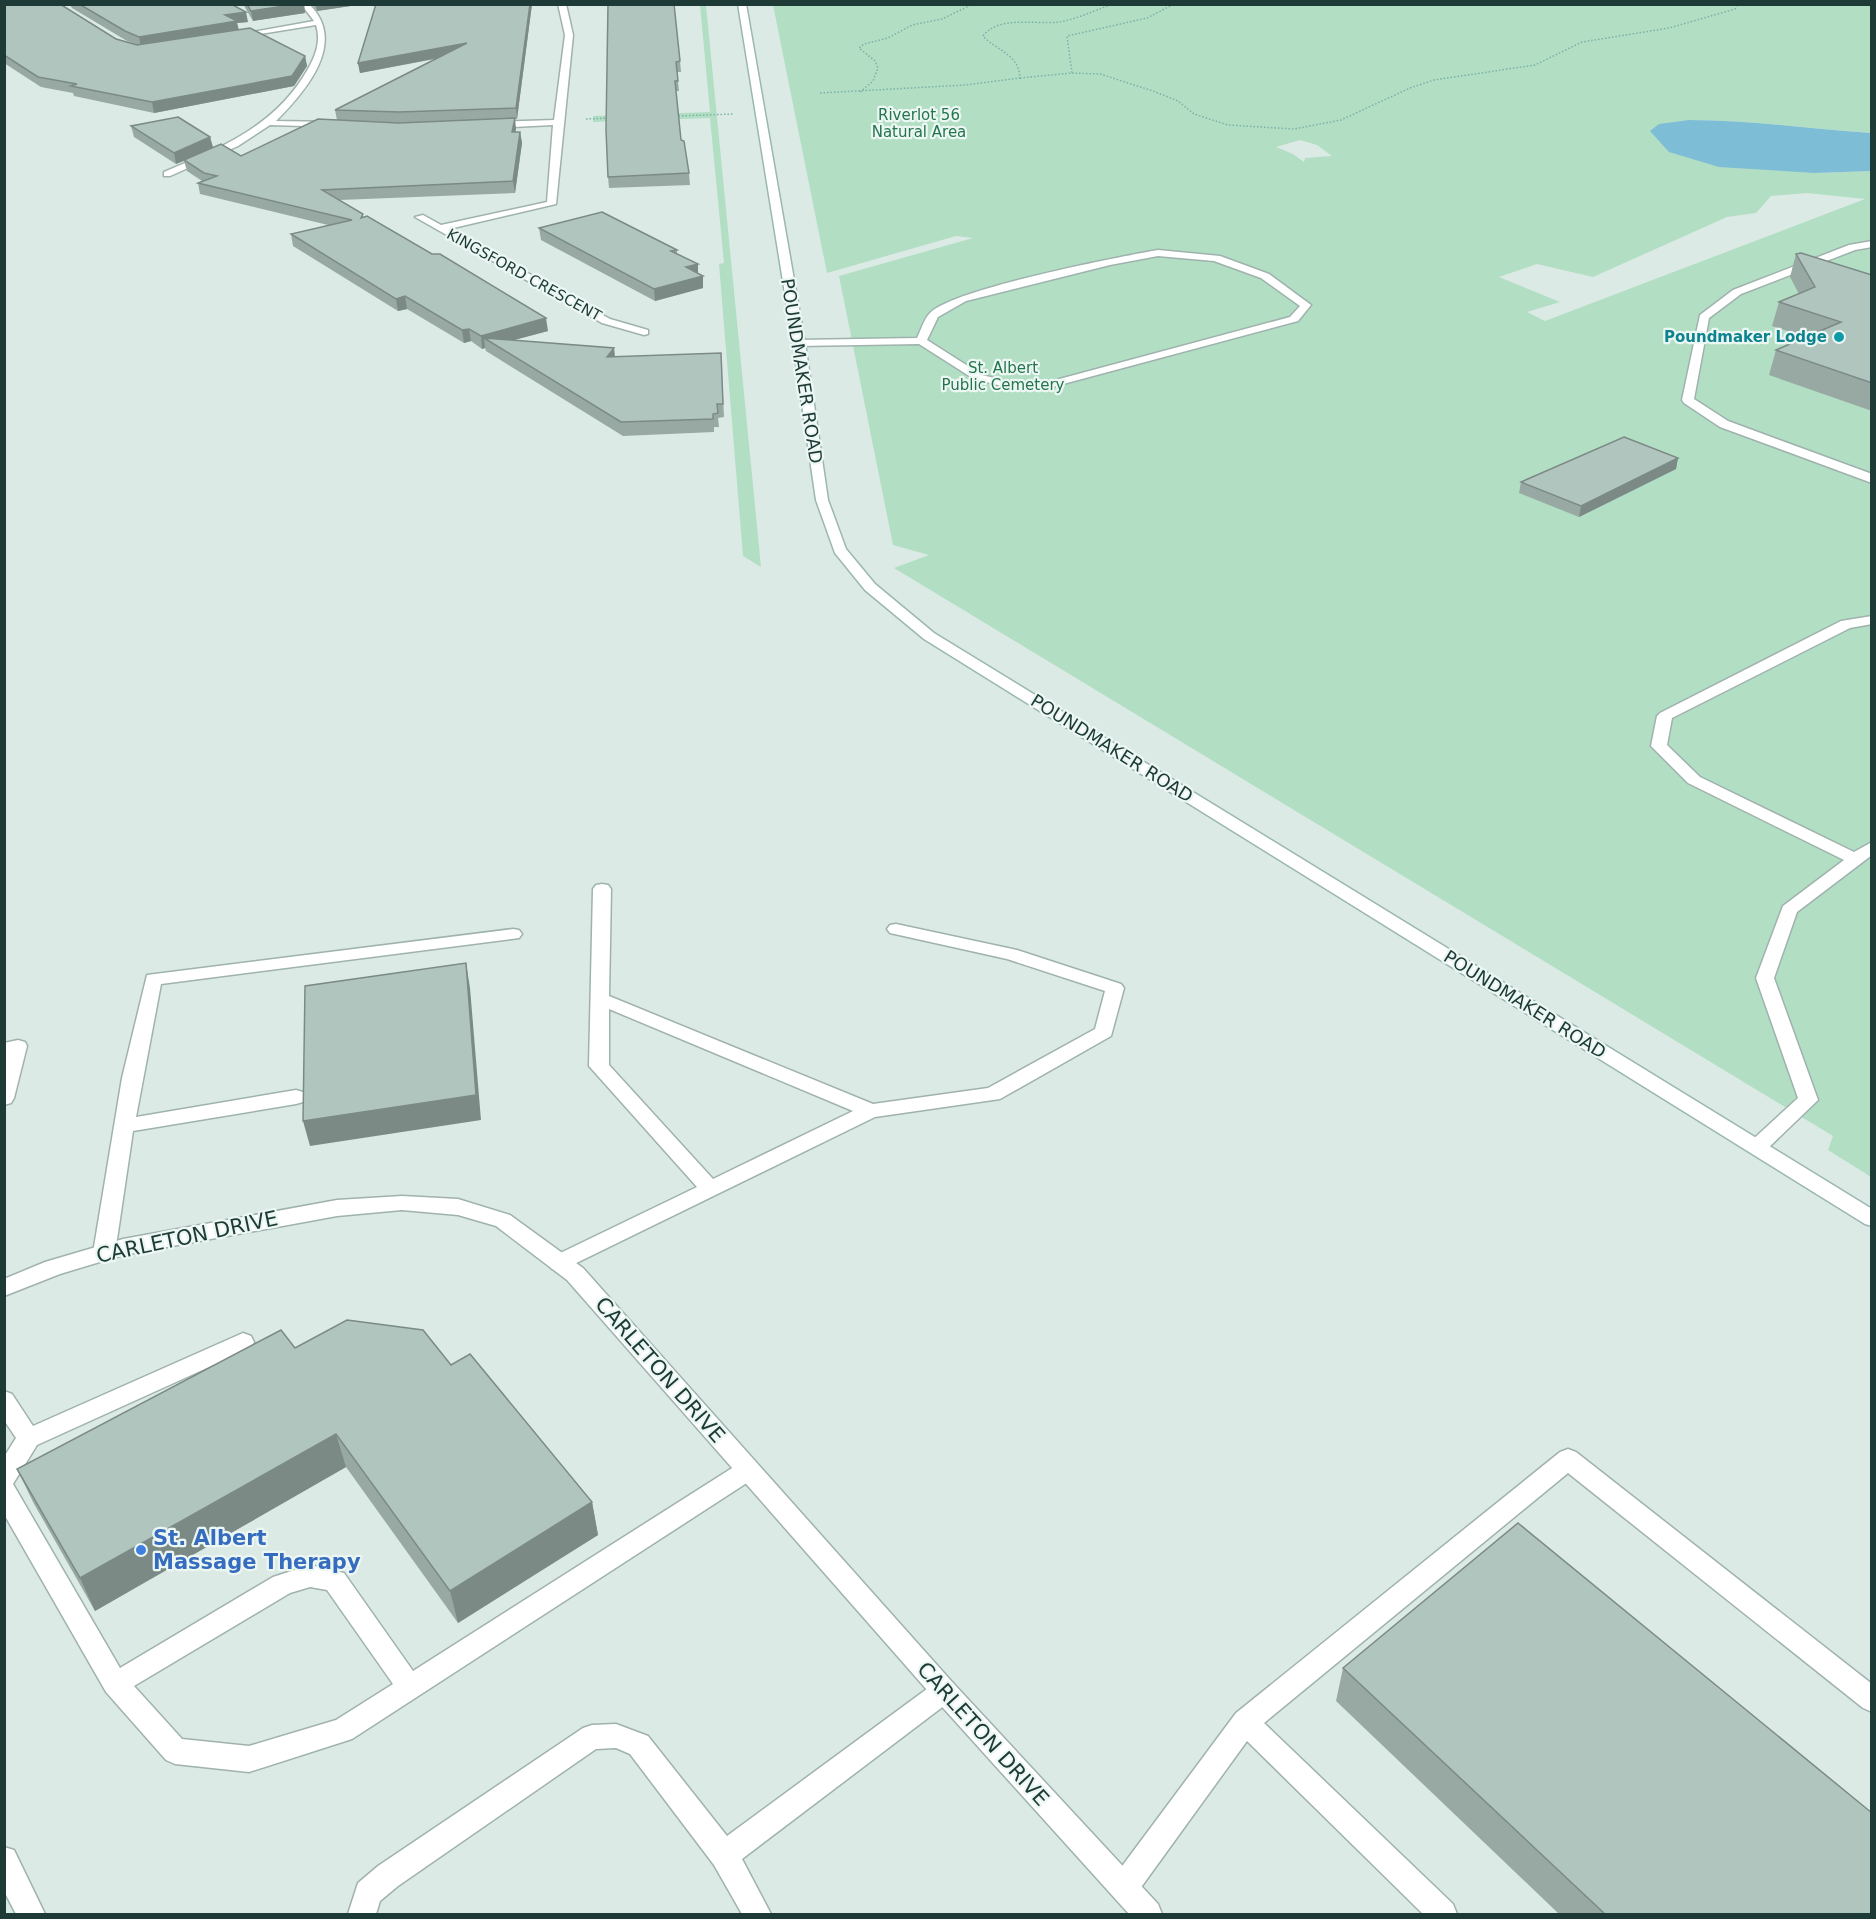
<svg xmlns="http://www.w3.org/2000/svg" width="1876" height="1919" viewBox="0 0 1876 1919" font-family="'DejaVu Sans',sans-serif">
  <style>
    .green { fill: #b2dec4; fill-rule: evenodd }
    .water { fill: #7dbdd6 }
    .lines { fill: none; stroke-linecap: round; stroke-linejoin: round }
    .lane-casing { stroke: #9fb2ae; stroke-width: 3 }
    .street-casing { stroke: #9fb2ae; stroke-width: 3 }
    .secondary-casing { stroke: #9ab7b0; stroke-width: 3 }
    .path { stroke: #79b1a7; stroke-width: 1.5; stroke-dasharray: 1.5 2; stroke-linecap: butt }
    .lane { fill: #fff; fill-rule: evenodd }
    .street { fill: #fff; fill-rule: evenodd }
    .secondary { fill: #fff; fill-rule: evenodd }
    .wall { fill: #98a9a4 }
    .shaded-wall { fill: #7c8a86 }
    .building { fill: #b1c5bf; stroke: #7c8a86; stroke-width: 1.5 }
    .culture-dot { fill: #0f9aa8; stroke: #ecf7f3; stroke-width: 2 }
    .shop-dot { fill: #3f7fe0; stroke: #ecf7f3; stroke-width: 2 }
    .labels { text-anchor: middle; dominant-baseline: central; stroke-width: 4.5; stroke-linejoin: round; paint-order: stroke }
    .far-park-label { font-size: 15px; fill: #23754e; stroke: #ecf7f3 }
    .far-street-label { font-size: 15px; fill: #1d3a36; stroke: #ecf7f3 }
    .far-culture-label { font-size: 15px; font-weight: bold; fill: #0d838f; stroke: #ecf7f3; text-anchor: end }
    .street-label { font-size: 18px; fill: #1d3a36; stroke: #ecf7f3 }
    .near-street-label { font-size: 21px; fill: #1d3a36; stroke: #ecf7f3 }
    .near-shop-label { font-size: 21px; font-weight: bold; fill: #366cbe; stroke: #ecf7f3; text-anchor: start }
  </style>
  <rect width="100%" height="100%" fill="#dceae6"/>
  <!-- green -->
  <g class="green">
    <polygon points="700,5 706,5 761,567 743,556 719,264 724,263 710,118 593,122 593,116 710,112"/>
    <path d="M773 5H1871V133C1811 129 1750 120 1689 120L1815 173 1871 171V1177L1828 1150 1833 1136 894 568 929 555 893 545 839 276 973 238 956 236 827 273ZM1300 140 1317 145 1332 156 1305 158 1304 162 1293 154 1276 147ZM1807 193 1865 199 1545 321 1527 312 1560 302 1499 277 1537 264 1593 277 1727 217 1756 213 1771 196Z"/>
  </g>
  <!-- water -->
  <path class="water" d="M1689 120C1750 120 1811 129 1871 133V171L1815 173 1719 167 1669 152 1650 131 1659 124Z"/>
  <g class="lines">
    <!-- lane casing -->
    <g class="lane-casing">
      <g id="lane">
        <polygon points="1872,241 1872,247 1855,250 1741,294 1709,318 1694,399 1728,421 1872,474 1872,483 1720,427 1684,403 1682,400 1700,315 1733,290 1849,245"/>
        <path d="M1158 250 1220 256 1269 274 1311 305 1298 321 1052 387 1018 390 974 379 919 344 799 346 793 343 799 340 917 338C921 330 924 319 930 313 953 289 1118 257 1158 250ZM1158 256 1214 261 1261 278 1300 306 1290 317 1052 381 1018 384 982 375 927 340 938 317 966 301 1110 265Z"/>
        <polygon points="1872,616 1872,624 1850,628 1672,718 1667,745 1700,777 1854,852 1872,842 1872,855 1797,912 1774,978 1818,1100 1764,1152 1757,1154 1750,1152 1747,1147 1750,1142 1798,1098 1756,978 1783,906 1844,860 1688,783 1651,746 1657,716 1660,713 1841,621"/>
        <path d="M602 884 608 885 611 889 609 996 873 1104 988 1088 1095 1029 1105 991 1007 959 890 933 887 929 890 925 896 924 1017 950 1121 984 1124 988 1111 1036 1000 1099 875 1117 560 1271 552 1269 549 1263 552 1257 697 1187 589 1066 593 889 596 885ZM609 1009 853 1111 713 1179 609 1065Z"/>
        <polygon points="513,929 519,930 522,934 519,938 161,984 136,1117 296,1090 303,1092 306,1097 303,1102 296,1104 133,1131 115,1253 112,1259 104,1261 96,1259 93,1253 122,1078 147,975"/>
        <polygon points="18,1040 25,1042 27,1046 14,1098 11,1103 4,1105 4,1043"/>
        <path d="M243 1333 251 1336 254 1342 251 1348 37 1445 13 1484 120 1668 273 1577 310 1565 344 1573 413 1671 740 1463 748 1460 756 1463 760 1470 756 1477 352 1739 249 1772 175 1764 166 1760 106 1692 4 1514V1457L16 1438 4 1420V1391L12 1394 33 1426ZM310 1587 327 1590 393 1684 336 1720 249 1746 182 1739 134 1686 290 1593Z"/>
        <polygon points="1568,1449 1576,1452 1872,1684 1872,1712 1863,1708 1568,1473 1264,1723 1453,1904 1457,1914 1423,1914 1247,1741 1134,1897 1124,1901 1114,1897 1110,1887 1114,1877 1236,1713 1560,1452"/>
        <polygon points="944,1679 953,1683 957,1691 953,1699 742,1859 771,1914 742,1914 714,1865 630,1754 616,1748 596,1749 398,1886 380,1901 376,1914 348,1914 358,1883 378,1866 583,1728 592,1725 616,1724 648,1736 727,1836 935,1683"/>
        <polygon points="4,1847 14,1850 45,1914 16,1914 4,1891"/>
      </g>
    </g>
    <!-- street casing -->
    <g class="street-casing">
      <g id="street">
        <path d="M301 4H309C348 42 306 91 276 121L332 122 335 123V127L270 125 238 146 170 176H164V172C221 148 276 126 308 69 316 55 321 41 316 25L235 38 231 36 314 21Z"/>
        <polygon points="558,4 566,4 573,35 556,204 449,229 610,319 648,330 648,334 644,335 602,323 415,217 423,215 441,225 547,202 553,125 491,128 487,125 491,122 554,120 565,35"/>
        <polygon points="402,1196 458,1199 510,1215 583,1268 953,1683 1158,1904 1162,1914 1129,1914 935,1699 567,1280 496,1226 458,1215 402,1210 337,1216 123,1255 60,1274 4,1296 4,1279 45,1262 123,1239 337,1200"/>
      </g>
    </g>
    <!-- secondary casing -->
    <g class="secondary-casing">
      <polygon id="secondary" points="738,4 746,4 805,343 828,500 846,549 875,584 934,633 1872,1209 1872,1226 1865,1224 924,639 865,590 835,553 816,500 793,343"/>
    </g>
    <!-- path -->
    <g class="path">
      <polyline points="1072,73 1100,74 1153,91 1178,101 1194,114 1228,125 1294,129 1341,120 1410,88 1434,80 1535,65 1582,42 1669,28 1735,9 1738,4"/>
      <polyline points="1020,78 1072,73 1067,36 1147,18 1174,4"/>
      <polyline points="860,92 873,81 878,68 875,61 859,48 864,44 888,38 912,25 942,19 973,4"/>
      <path d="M820 93 965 85 1020 78C1019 54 997 51 983 36 999 15 1036 25 1059 22 1078 19 1095 10 1113 4"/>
      <polyline points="675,116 734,114"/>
      <polyline points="586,119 611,118"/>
    </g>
    <!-- lane -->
    <use href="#lane" class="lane"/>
    <!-- street -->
    <use href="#street" class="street"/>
    <!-- secondary -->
    <use href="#secondary" class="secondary"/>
  </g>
  <!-- wall -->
  <g class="wall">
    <polygon points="4,4 138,45 127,41 72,8 69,4 231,4 248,22 237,23 239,30 305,56 307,66 294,86 154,113 74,96 73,93 41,87 4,63"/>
    <polygon points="243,4 304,4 305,13 253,21"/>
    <polygon points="312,4 364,4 317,11"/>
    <polygon points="376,4 532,4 517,119 515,119 515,132 520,132 522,143 515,193 340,200 363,214 363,217 548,331 513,340 614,348 615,357 721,353 724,417 718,418 719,427 714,427 714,432 623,436 486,351 485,348 482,349 471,341 464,343 407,309 398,311 293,246 291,234 328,225 200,194 198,183 202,181 187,171 184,161 176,164 134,137 131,126 210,137 213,147 241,156 337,120 335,110 435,59 360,73 358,63"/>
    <polygon points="608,4 680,61 681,72 677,72 679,91 676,91 681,140 689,173 690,185 609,188 608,177"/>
    <polygon points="539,228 677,250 677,254 698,273 703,288 655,301 541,240"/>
    <polygon points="1796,254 1872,275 1872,411 1769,375 1776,350 1806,337 1772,326 1779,302 1799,294 1790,277"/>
    <polygon points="1678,458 1676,469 1579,517 1519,493 1521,482"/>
    <polygon points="295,1348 451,1365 592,1502 598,1535 458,1623 346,1467 95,1611 33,1502 17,1469"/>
    <polygon points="1343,1668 1872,1914 1559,1914 1336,1701"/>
  </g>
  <!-- shaded-wall -->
  <g class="shaded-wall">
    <polygon points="298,4 304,4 305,13 253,21 251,11"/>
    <polygon points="316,4 364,4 317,11"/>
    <polygon points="530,4 532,4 517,119 516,108"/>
    <polygon points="246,12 248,22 237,23 239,31 141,47 139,37 225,15"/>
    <polygon points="467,43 469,52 360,73 358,63"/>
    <polygon points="305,56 307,66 294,86 154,113 152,102"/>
    <polygon points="515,118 516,129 514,143 512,132"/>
    <polygon points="520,132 522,143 515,193 513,181"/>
    <polygon points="210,137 213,148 176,164 174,153"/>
    <polygon points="698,264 698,276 686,267"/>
    <polygon points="703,276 703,288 655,301 654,289"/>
    <polygon points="405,296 407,309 398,311 396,299"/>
    <polygon points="546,318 548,331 496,345 484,338 485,348 482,349 481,336"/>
    <polygon points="469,329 471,341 464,343 462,330"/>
    <polygon points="614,348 615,361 607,357"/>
    <polygon points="1678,458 1676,469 1579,517 1581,506"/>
    <polygon points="466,963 470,988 481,1120 310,1146 303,1121"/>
    <polygon points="336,1434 346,1467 95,1611 80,1578"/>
    <polygon points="592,1502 598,1535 458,1623 450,1591"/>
  </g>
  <!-- building -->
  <g class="building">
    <polygon points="4,4 60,4 116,39 137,45 250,28 305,56 292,76 152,102 71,86 77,84 38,77 4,55"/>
    <polygon points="79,4 231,4 246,12 225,15 237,21 139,37 125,31"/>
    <polygon points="247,4 298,4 251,11"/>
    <polygon points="376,4 530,4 516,108 399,112 335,110 467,43 358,63"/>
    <polygon points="608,4 674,4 680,61 676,62 678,81 675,81 681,140 684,141 689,173 608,177 606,130"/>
    <polygon points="178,117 210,137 174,153 131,126"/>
    <polygon points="515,118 512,132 520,132 513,181 322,190 363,214 361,218 367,216 432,254 440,254 546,318 481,336 469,329 462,330 405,296 396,299 291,234 352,220 198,183 217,176 204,173 184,160 221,144 241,156 318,119 399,123"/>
    <polygon points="602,212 677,250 671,251 698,264 686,267 703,276 654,289 539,228"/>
    <polygon points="1801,253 1872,275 1872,383 1776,350 1841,322 1779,302 1815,287 1796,254"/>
    <polygon points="484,338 614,348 607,357 721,353 723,404 717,404 718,413 713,414 713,419 621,422"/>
    <polygon points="1624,437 1678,458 1581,506 1521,482"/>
    <polygon points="466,963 476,1095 303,1121 305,986"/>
    <polygon points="347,1320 423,1330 451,1365 470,1354 592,1502 450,1591 336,1434 80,1578 17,1469 281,1330 295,1348"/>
    <polygon points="1518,1523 1872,1813 1872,1914 1605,1914 1343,1668"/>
  </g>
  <!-- markers -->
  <circle class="culture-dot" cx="1839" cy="337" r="6"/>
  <circle class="shop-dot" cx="141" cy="1550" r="6"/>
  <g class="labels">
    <!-- far-park labels -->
    <g class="far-park-label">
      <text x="919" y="115">Riverlot 56<tspan x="919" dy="17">Natural Area</tspan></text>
      <text x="1003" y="368">St. Albert<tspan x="1003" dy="17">Public Cemetery</tspan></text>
    </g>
    <!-- far-street labels -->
    <g class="far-street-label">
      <text transform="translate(524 275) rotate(29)">KINGSFORD CRESCENT</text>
    </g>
    <!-- far-culture labels -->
    <g class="far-culture-label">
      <text x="1827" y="337">Poundmaker Lodge</text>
    </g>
    <!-- street labels -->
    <g class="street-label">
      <text transform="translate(802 371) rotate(81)">POUNDMAKER ROAD</text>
      <text transform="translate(1112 748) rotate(32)">POUNDMAKER ROAD</text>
      <text transform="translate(1525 1004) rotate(32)">POUNDMAKER ROAD</text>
    </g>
    <!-- near-street labels -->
    <g class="near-street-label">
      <text transform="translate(187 1237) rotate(-12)">CARLETON DRIVE</text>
      <text transform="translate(660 1370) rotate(49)">CARLETON DRIVE</text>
      <text transform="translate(983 1734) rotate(48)">CARLETON DRIVE</text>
    </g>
    <!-- near-shop labels -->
    <g class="near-shop-label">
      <text x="153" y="1538">St. Albert<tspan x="153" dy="24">Massage Therapy</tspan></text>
    </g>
  </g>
  <!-- border -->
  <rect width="1876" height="1919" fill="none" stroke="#1d3a36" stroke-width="12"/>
</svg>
